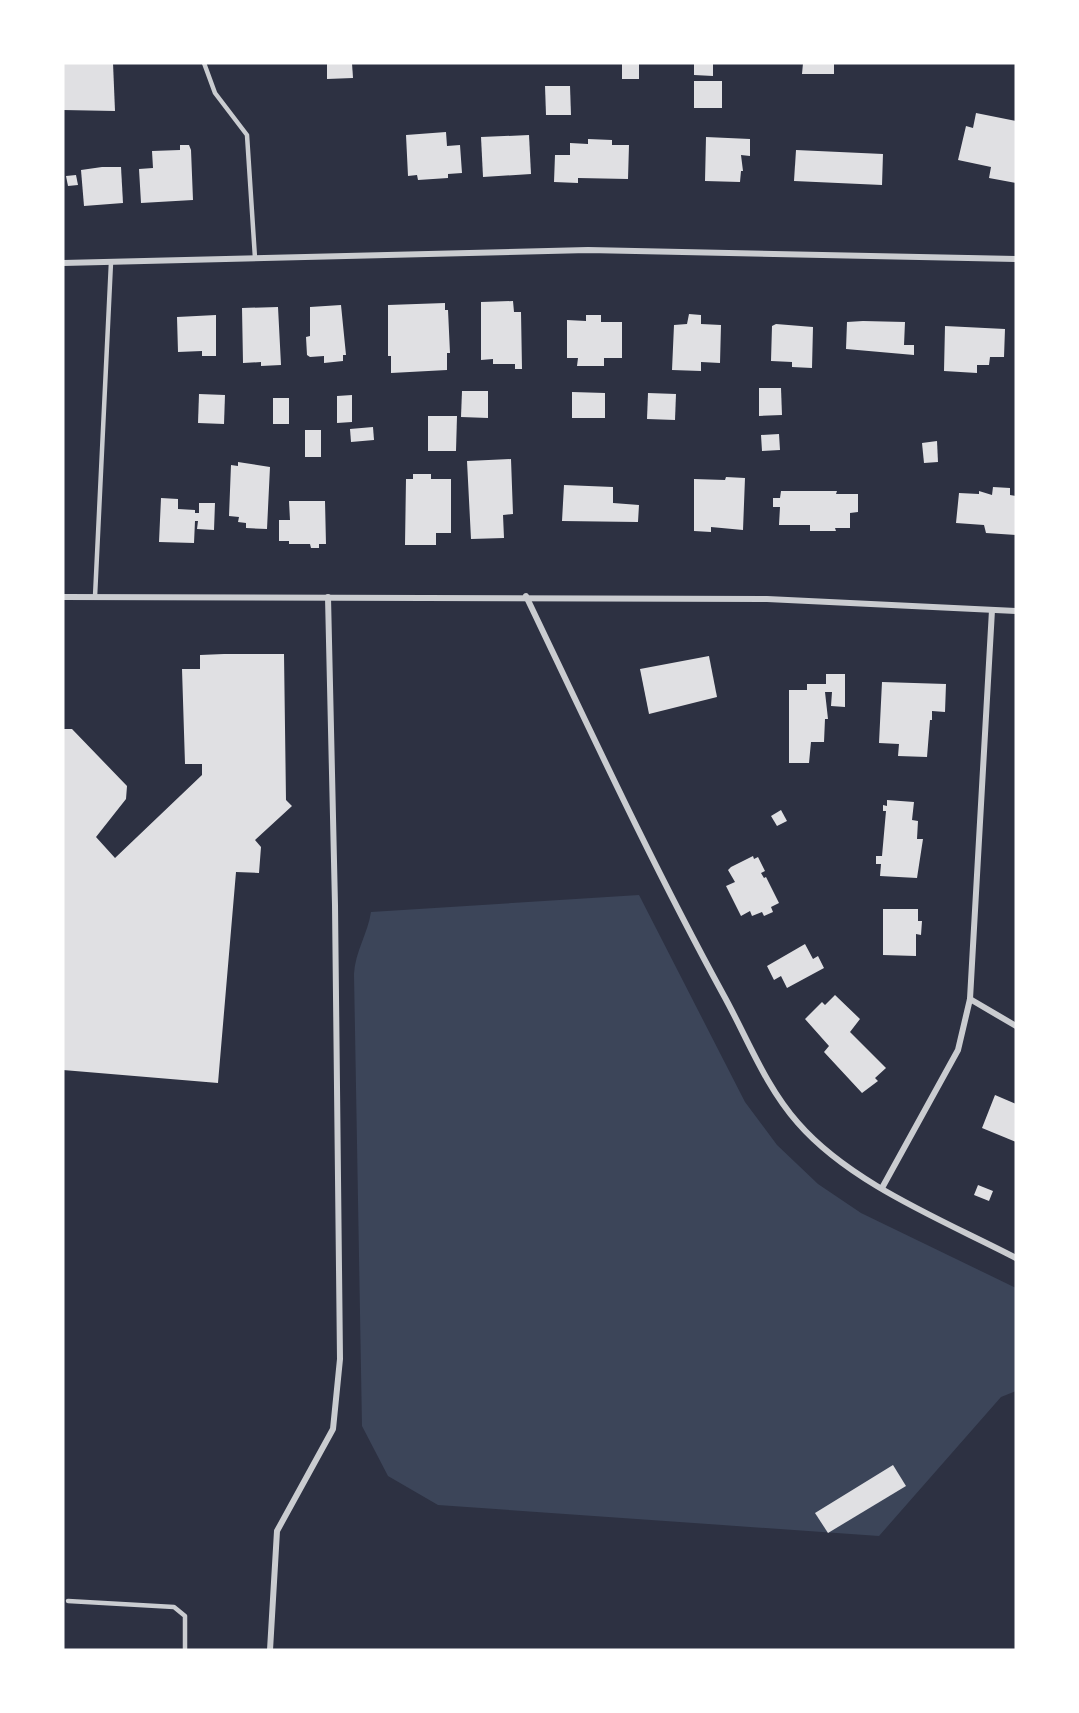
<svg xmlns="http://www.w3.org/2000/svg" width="1079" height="1713" viewBox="0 0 1079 1713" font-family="Lora,serif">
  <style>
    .green { fill: #3c4559 }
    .building { fill: #e0e0e3 }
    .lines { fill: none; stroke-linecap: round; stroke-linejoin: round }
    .service { stroke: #caccd0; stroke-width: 4.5 }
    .minor { stroke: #caccd0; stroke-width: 6 }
  </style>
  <rect width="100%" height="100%" fill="#2d3142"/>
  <!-- green -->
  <path class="green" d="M639 895 745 1102 777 1145 818 1184 861 1213 1016 1288V1391L1001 1397 879 1536 438 1505 388 1476 362 1426 354 974C355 952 368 933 371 912Z"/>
  <!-- building -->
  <g class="building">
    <polygon points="63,63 113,63 115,111 63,110"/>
    <polygon points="327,63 352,63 353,78 327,79"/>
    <rect x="622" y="63" width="17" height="16"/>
    <polygon points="694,63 713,63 713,76 694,75"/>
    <polygon points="803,63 834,63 834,74 802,74"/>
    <rect x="694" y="81" width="28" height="27"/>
    <polygon points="545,86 570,86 571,115 546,115"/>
    <polygon points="976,113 1016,121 1016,183 989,178 991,167 958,160 966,126 973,128"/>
    <polygon points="446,132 447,146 460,145 462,173 448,174 448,178 418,180 417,175 408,176 406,135"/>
    <polygon points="529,135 531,174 483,177 481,137"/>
    <polygon points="706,137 750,139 750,156 741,155 743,171 741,171 740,182 705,181"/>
    <polygon points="588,139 612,140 612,145 629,145 628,179 578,178 578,183 554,182 555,155 570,155 570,143 588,144"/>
    <polygon points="180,145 189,145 191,150 193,200 141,203 139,169 153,168 152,151 180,150"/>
    <polygon points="796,150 883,154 882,185 794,181"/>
    <polygon points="102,167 121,167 123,203 84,206 81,170"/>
    <polygon points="76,175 78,185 68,186 66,176"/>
    <polygon points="513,301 514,312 521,312 522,369 515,369 515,364 493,364 493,359 481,360 481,302"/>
    <polygon points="445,303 445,310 448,310 450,353 447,353 447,370 391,373 391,356 388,356 388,305"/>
    <polygon points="341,305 346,355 343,355 343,361 324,363 324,356 310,357 307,355 306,337 310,336 310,307"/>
    <polygon points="278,307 281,365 261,366 261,362 243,363 242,308"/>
    <polygon points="689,314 701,315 701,324 721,325 720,363 701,362 701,371 672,370 674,325 687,324"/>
    <polygon points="216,315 216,356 202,356 202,351 178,352 177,317"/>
    <polygon points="586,315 601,315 601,322 622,322 622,358 604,358 604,366 577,366 578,358 567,358 567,320 586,321"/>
    <polygon points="863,321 905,322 904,345 914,345 914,355 846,349 847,322"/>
    <polygon points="776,324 813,327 812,368 792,367 792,362 771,361 772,326"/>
    <polygon points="945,326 1005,329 1004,357 990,357 989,365 977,365 977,373 944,371"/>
    <polygon points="759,388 781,388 782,415 759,416"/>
    <polygon points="462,391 488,391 488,418 461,417"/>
    <polygon points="572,392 605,393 605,418 572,418"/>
    <polygon points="648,393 676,394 675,420 647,419"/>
    <polygon points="199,394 225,395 224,424 198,423"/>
    <polygon points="352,395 352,422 337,423 337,396"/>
    <rect x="273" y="398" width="16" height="26"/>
    <polygon points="428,416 457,416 456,451 428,451"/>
    <polygon points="373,427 374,440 351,442 350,429"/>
    <rect x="305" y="430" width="16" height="27"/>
    <polygon points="779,434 780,450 762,451 761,435"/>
    <polygon points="937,441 938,462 924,463 922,443"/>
    <polygon points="511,459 513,514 503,515 504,538 471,539 467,461"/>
    <polygon points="238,462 270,467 267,529 246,528 246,523 238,522 239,517 229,516 231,465 238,466"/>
    <polygon points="413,474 431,474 431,479 451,479 451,533 436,533 436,545 405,545 406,479 413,479"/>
    <polygon points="726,477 745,478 743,530 711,527 711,532 694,531 694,479 725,480"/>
    <polygon points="564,485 613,487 613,503 639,505 638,522 562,521"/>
    <polygon points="993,487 1010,488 1010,495 1016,496 1016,535 986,533 984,525 956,523 959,493 979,494 979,491 992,495"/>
    <polygon points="781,491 837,491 836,494 858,494 858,512 850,513 850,528 835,528 836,531 810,531 810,525 779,525 780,507 773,507 773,498 780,498"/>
    <polygon points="161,498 178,499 178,509 195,510 195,513 199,513 199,503 215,503 214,530 197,529 198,521 195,521 194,543 159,542"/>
    <polygon points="289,501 325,501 326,544 319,544 319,548 311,548 310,544 289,544 289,541 279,541 279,520 290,520"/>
    <polygon points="224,654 284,654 286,800 292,806 255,840 261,847 259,873 236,872 218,1083 63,1070 63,729 72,729 127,786 126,799 96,837 115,858 202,775 202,764 185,764 182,669 200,669 200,655"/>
    <polygon points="709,656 717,697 649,714 640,669"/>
    <polygon points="826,674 845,674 845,707 831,706 832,692 825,692 828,719 825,719 824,742 811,742 809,763 789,763 789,690 807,690 807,684 826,684"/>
    <polygon points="882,682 946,684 945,712 932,711 932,720 930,720 927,757 898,756 899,744 879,743"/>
    <polygon points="887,800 914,802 912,820 918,821 917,839 923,839 917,878 880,876 881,864 876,864 876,856 882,856 886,811 883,811 883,805 887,806"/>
    <polygon points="781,810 787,821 777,826 771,816"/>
    <polygon points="753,856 754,859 758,857 765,871 761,873 764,878 766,877 779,903 771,907 773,912 764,916 762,912 752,916 750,911 741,916 726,886 735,882 728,870 731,867"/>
    <polygon points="883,909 918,909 918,921 922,921 921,935 916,934 916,956 883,955"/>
    <polygon points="805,944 813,959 818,956 824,968 787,988 781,976 774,980 767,966"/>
    <polygon points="835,995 860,1019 850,1032 886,1068 875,1078 878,1081 862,1093 824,1052 829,1046 805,1019 822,1002 825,1005"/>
    <polygon points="995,1095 1016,1104 1016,1142 982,1128"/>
    <polygon points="978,1185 993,1191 989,1201 974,1195"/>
    <polygon points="893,1465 906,1486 828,1533 815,1513"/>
  </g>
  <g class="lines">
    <!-- service -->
    <g class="service">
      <polyline points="204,63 215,93 247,135 255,258"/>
      <polyline points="95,597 111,262"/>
      <polyline points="68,1601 174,1607 185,1616 185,1650"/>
    </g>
    <!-- minor -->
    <g class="minor">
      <polyline points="63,263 588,250 1016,259"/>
      <path d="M526 596C590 730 652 864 723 994 747 1037 765 1086 798 1123 851 1184 945 1221 1016 1258"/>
      <polyline points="63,597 767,599 1016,611"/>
      <polyline points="970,999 1016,1026"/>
      <polyline points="882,1188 958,1050 970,999 992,610"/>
      <polyline points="270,1650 277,1531 333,1429 340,1359 335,905 328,597"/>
    </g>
  </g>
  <!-- border -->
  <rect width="1079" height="1713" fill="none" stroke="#ffffff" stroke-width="129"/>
</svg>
